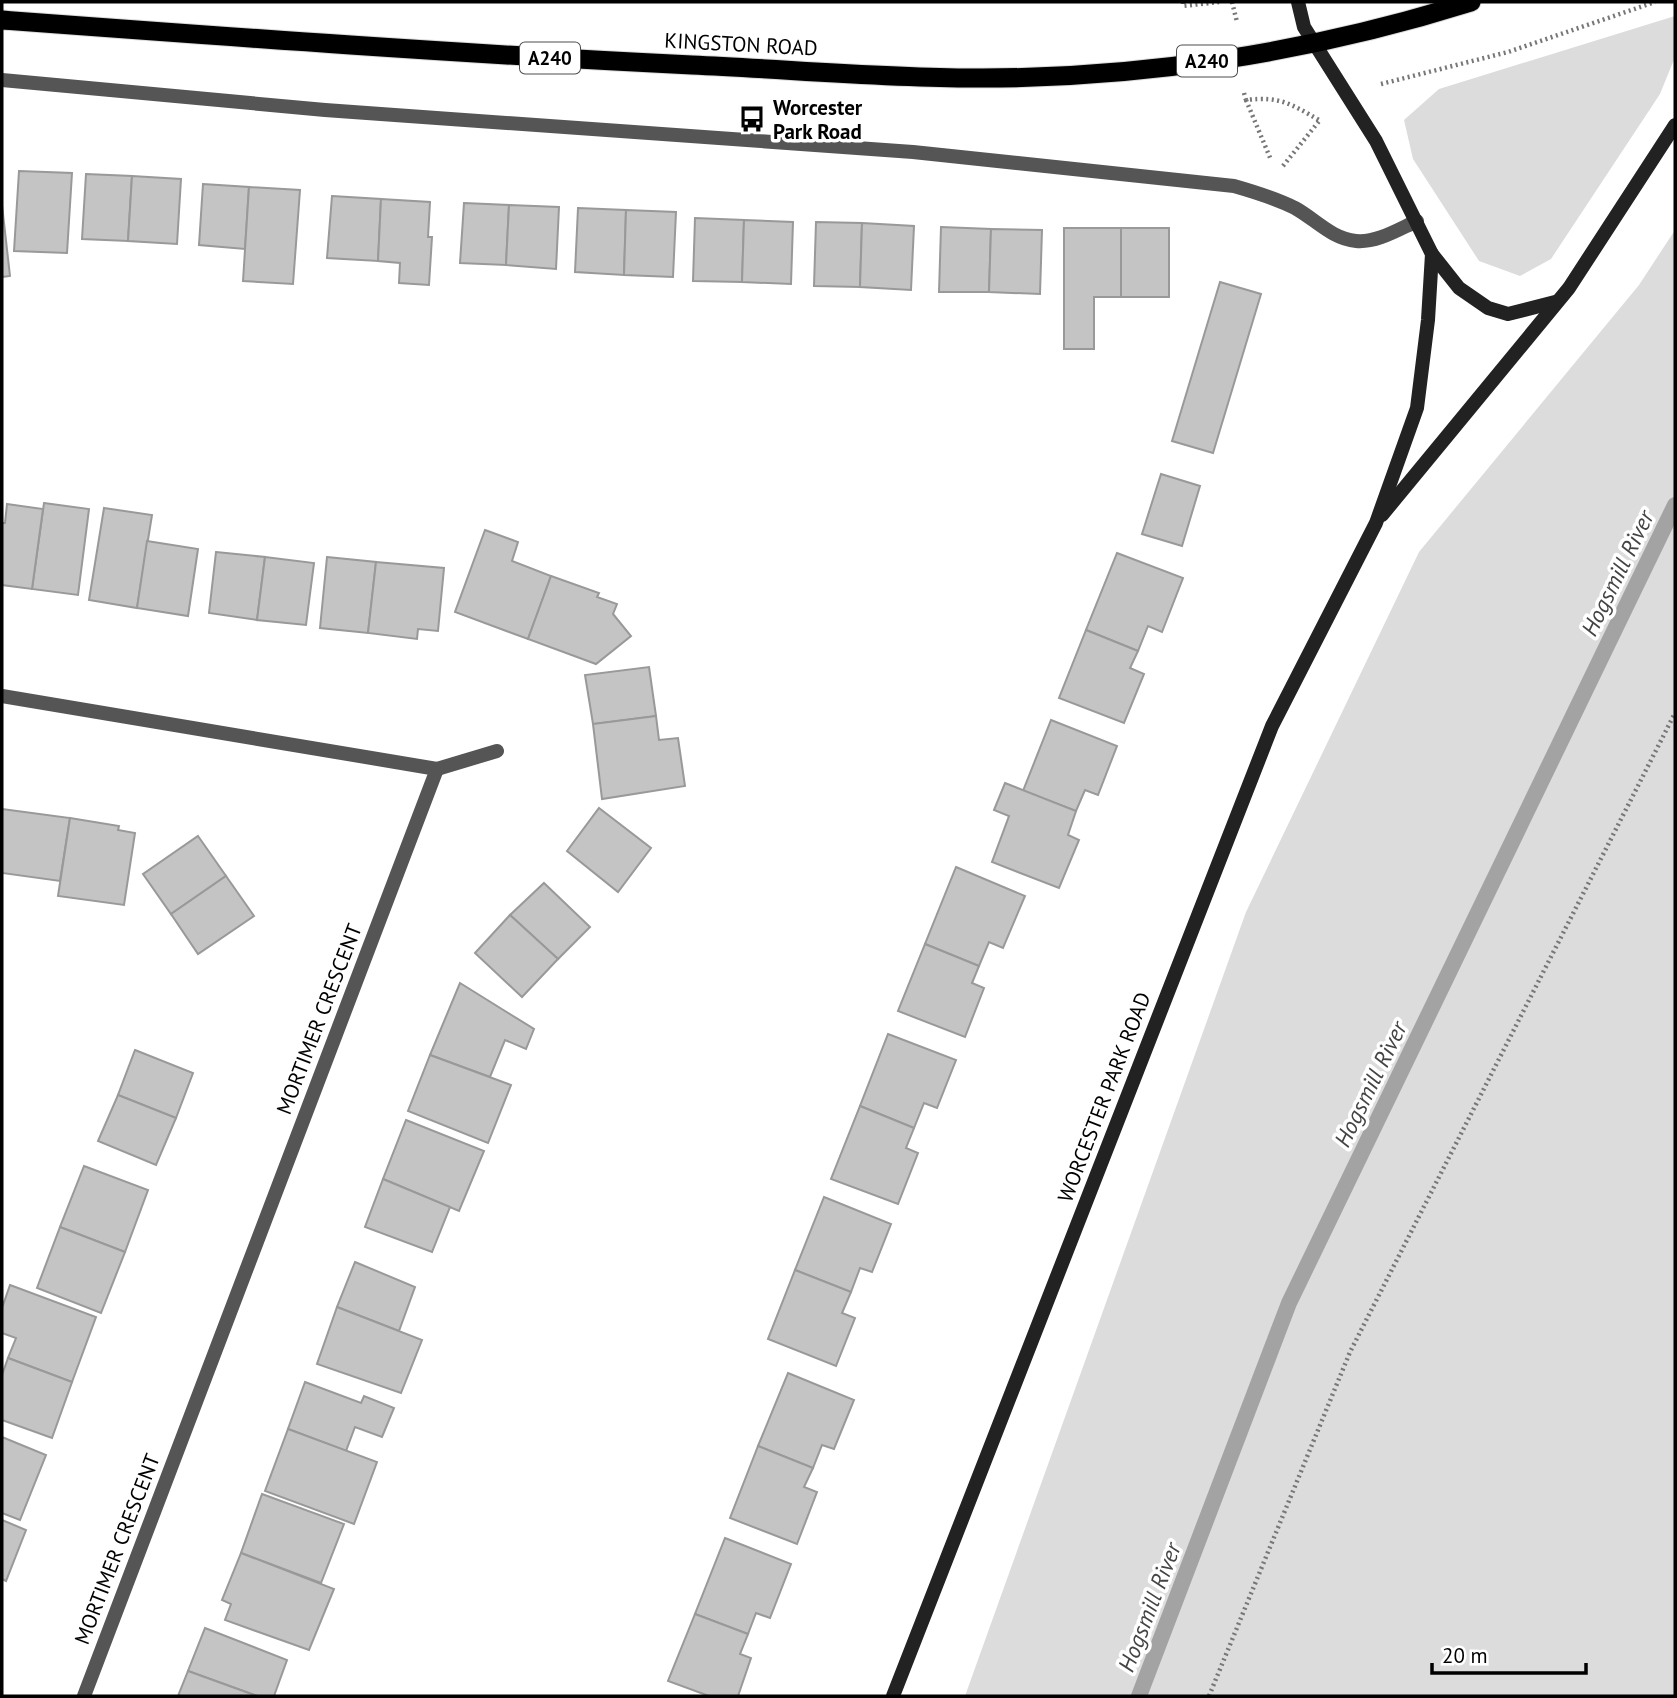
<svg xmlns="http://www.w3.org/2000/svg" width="1677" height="1698" viewBox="0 0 1677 1698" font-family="'PT Sans',sans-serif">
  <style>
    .green { fill: #dcdcdc }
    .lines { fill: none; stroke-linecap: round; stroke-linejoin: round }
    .stream { stroke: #a3a3a3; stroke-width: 16 }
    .building { fill: #c4c4c4; stroke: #999; stroke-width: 2 }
    .trunk-casing { stroke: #dbdbdb; stroke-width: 21 }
    .path { stroke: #777; stroke-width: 4.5; stroke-dasharray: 2 3.5; stroke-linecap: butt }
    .minor { stroke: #555; stroke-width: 14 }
    .secondary { stroke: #222; stroke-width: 14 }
    .trunk { stroke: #000; stroke-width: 19 }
    .labels { text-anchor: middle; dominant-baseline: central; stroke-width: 7; stroke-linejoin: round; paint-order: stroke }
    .shield { fill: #fff; stroke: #4c4c4c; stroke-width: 2 }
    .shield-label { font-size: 19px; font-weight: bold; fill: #000 }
    .street-label { font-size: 21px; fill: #000; stroke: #fff }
    .poi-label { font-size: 21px; font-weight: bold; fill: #000; stroke: #fff; text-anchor: start }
    .water-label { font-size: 23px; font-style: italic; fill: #444; stroke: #fff }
  </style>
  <rect width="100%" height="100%" fill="#fff"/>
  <!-- green -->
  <g class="green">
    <polygon points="1675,16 1675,57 1660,94 1551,259 1520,276 1479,261 1413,159 1404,120 1439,89"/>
    <polygon points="1675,230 1675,1696 965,1696 1246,912 1419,552 1639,285"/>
  </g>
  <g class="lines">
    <!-- stream -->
    <polyline class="stream" points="1139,1696 1289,1303 1675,505"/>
  </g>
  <!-- building -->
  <g class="building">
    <polygon points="19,171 72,173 67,253 14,251"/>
    <polygon points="86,174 132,176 128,241 82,239"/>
    <polygon points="132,176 181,179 177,244 128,241"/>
    <polygon points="203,184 249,187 245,249 199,245"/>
    <polygon points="249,187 300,190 293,284 243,281"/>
    <polygon points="332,196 381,199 378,261 327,258"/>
    <polygon points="381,199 430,202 428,237 432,237 429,285 399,283 400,263 378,261"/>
    <polygon points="464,203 509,205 506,265 460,263"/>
    <polygon points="2,205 10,276 2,277"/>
    <polygon points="509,205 559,207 556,269 506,265"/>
    <polygon points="578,208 626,210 624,275 575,272"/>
    <polygon points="626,210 676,212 673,277 624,275"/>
    <polygon points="695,218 744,220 742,282 693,281"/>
    <polygon points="744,220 793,222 791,284 742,282"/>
    <polygon points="816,222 862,223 860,287 814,286"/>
    <polygon points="862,223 914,226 911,290 860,287"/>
    <polygon points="941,227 991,229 989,292 939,292"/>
    <polygon points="1064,228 1121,228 1121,297 1094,297 1094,349 1064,349"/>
    <rect x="1121" y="228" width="48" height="69"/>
    <polygon points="991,229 1042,230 1040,294 989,292"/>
    <polygon points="1220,282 1261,294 1213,453 1172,441"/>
    <polygon points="1161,474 1200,486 1182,546 1142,534"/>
    <polygon points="44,503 89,509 78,595 32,589"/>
    <polygon points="7,504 43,509 32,589 2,585 2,523 5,523"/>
    <polygon points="104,508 152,515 137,608 89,600"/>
    <polygon points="485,530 518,542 512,561 551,576 528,639 455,612"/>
    <polygon points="147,541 198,549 188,616 137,608"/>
    <polygon points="216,552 265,557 257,620 209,613"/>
    <polygon points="1117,553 1183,578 1162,632 1148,626 1138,651 1086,630"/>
    <polygon points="265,557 314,563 306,625 257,620"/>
    <polygon points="327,557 376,562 368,633 320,628"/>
    <polygon points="376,562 444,568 438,631 418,629 417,639 368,633"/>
    <polygon points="551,576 599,593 597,597 617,604 613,614 631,636 596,664 528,639"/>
    <polygon points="1086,630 1138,651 1130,668 1144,674 1124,723 1059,698"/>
    <polygon points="649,667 656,716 593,724 585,675"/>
    <polygon points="656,716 659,740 678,738 685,786 602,799 593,724"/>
    <polygon points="1051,720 1117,746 1098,795 1085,790 1076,811 1023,791"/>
    <polygon points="1005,783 1076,811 1068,835 1079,840 1059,888 992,862 1009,816 994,810"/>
    <polygon points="599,808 651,848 618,892 567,851"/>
    <polygon points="2,809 70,818 60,881 2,873"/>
    <polygon points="70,818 119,826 118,830 135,833 124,905 58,896"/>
    <polygon points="198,836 226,876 171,914 143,874"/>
    <polygon points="956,867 1025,896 1003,948 989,942 979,966 925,944"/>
    <polygon points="226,876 254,916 198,954 171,914"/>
    <polygon points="544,883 590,927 558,959 510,915"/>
    <polygon points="510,915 558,959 522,997 475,953"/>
    <polygon points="925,944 979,966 972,983 984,988 965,1037 898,1011"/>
    <polygon points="460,983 534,1029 526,1049 505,1040 490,1077 430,1055"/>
    <polygon points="888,1034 956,1060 937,1108 924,1103 914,1128 860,1106"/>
    <polygon points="135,1050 193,1073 176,1118 118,1095"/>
    <polygon points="430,1055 511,1085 488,1143 408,1111"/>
    <polygon points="118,1095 176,1118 156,1165 98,1141"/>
    <polygon points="860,1106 914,1128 906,1148 918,1153 898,1204 831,1179"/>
    <polygon points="406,1120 484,1151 459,1211 383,1179"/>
    <polygon points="84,1166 148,1190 125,1252 60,1227"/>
    <polygon points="383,1179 450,1207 432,1252 365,1227"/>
    <polygon points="824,1197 891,1224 872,1272 860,1268 851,1292 795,1270"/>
    <polygon points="60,1227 125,1252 101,1313 37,1288"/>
    <polygon points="355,1262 415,1287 399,1331 337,1307"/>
    <polygon points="795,1270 851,1292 842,1313 855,1318 836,1366 768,1339"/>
    <polygon points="10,1285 96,1317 72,1382 8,1358 16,1338 2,1333 2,1308"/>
    <polygon points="337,1307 422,1340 401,1393 317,1364"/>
    <polygon points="8,1358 72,1382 52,1438 2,1420 2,1375"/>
    <polygon points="788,1373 854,1400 834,1449 822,1445 813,1468 758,1446"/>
    <polygon points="305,1382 361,1403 364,1396 394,1408 382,1437 355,1427 346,1451 288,1429"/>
    <polygon points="288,1429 377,1462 354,1524 265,1491"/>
    <polygon points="2,1437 46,1455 20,1520 2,1513"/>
    <polygon points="758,1446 813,1468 804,1487 817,1492 797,1544 730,1518"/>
    <polygon points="262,1494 344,1524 321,1583 241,1553"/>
    <polygon points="2,1520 26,1530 6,1581 2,1579"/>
    <polygon points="725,1538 791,1564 770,1618 756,1613 748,1634 695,1614"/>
    <polygon points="241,1553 334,1589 309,1650 225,1620 231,1604 222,1600"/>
    <polygon points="695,1614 748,1634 740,1654 751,1658 738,1696 709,1696 668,1681"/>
    <polygon points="205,1628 287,1660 274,1696 257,1696 188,1671"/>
    <polygon points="188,1671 257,1696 178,1696"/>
  </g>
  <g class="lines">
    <!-- trunk casing -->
    <g class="trunk-casing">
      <path id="trunk" d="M2 20C232 37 461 54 692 65 785 69 880 78 974 78 1141 79 1312 52 1471 2"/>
    </g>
    <!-- path -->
    <g class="path">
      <polyline points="1183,2 1183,6 1219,2"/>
      <polyline points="1232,2 1237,22"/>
      <polyline points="1381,84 1508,52 1655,2"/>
      <path d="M1244 93 1246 100C1280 96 1291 104 1319 120"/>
      <polyline points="1246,100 1271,160"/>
      <polyline points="1283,166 1320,120"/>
      <polyline points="1209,1696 1350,1352 1675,713"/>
    </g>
    <!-- minor -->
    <g class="minor">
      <path d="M2 80 325 110 913 152 1234 186C1255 192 1275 198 1295 208 1315 219 1332 239 1356 241 1377 243 1399 229 1417 221"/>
      <polyline points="2,696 437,769 84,1696"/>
      <polyline points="437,769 497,751"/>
    </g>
    <!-- secondary -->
    <g class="secondary">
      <polyline points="1298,2 1304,27 1376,141 1432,254 1459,288 1488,308 1508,314 1555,302"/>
      <polyline points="1382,515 1569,288 1675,125"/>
      <polyline points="893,1696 1272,726 1376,523 1417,408 1428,320 1432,254"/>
    </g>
    <!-- trunk -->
    <use href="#trunk" class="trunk"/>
  </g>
  <!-- icons -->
  <defs>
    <g id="bus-bare" transform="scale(2.1)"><path d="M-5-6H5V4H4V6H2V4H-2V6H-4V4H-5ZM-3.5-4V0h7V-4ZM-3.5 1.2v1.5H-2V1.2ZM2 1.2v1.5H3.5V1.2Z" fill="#000" stroke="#fff" stroke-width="2.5" paint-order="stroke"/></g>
  </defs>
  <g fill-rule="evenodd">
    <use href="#bus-bare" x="752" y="119"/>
  </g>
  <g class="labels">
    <!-- shield labels -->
    <g class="shield">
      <rect x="520" y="42.5" width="60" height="31" rx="5"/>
      <rect x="1177" y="45.5" width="60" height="31" rx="5"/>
    </g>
    <g class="shield-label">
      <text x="550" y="58">A240</text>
      <text x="1207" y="61">A240</text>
    </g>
    <!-- street labels -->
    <g class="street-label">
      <text transform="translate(741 44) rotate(3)">KINGSTON ROAD</text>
      <text transform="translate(319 1019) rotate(-69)">MORTIMER CRESCENT</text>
      <text transform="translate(1104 1097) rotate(-69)">WORCESTER PARK ROAD</text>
      <text transform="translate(117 1549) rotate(-69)">MORTIMER CRESCENT</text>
    </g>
    <!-- poi labels -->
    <g class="poi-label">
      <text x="773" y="107">Worcester<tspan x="773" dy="24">Park Road</tspan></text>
    </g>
    <!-- water labels -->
    <g class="water-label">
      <text transform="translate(1617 573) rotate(-64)">Hogsmill River</text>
      <text transform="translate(1370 1084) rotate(-64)">Hogsmill River</text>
      <text transform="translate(1149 1607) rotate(-69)">Hogsmill River</text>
    </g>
  </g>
  <!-- border -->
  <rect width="1677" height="1698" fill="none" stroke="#000000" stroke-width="7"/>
  <!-- scale -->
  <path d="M1432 1663v10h154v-10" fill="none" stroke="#000000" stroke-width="3.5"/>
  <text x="1442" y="1663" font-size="21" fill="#000000" stroke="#ffffff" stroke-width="5" paint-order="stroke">20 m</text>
</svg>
